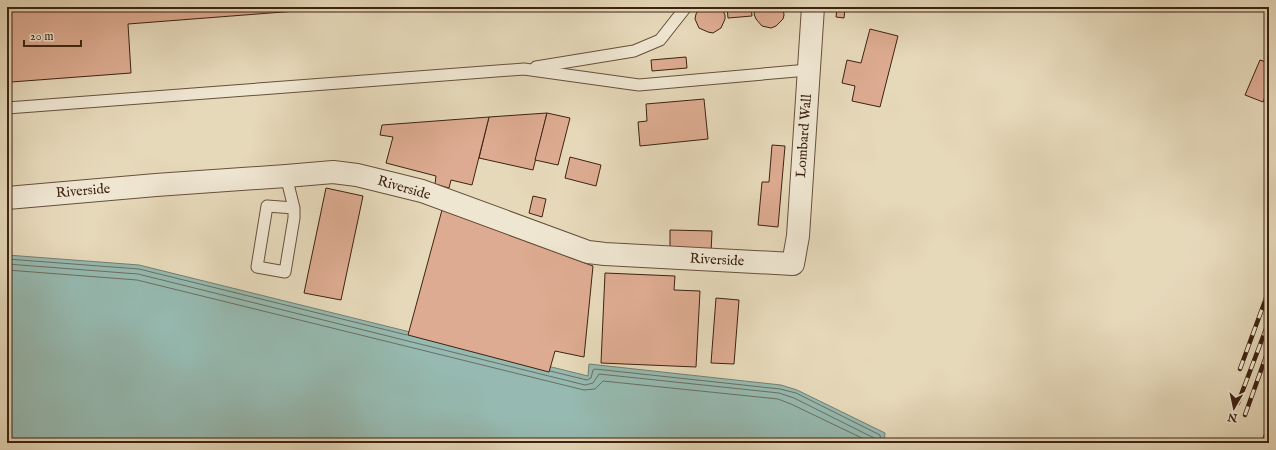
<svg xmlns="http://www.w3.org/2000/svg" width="1276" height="450" viewBox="0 0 1276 450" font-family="'IM FELL English',serif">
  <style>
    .water { fill: #96bab1; stroke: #727e71 }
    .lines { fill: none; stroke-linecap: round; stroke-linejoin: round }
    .shore { stroke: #6a6e61; stroke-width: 1 }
    .building { fill: #ddab91; stroke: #3d2311 }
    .lane-casing { stroke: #67503b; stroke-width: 13 }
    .street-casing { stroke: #67503b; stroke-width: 24 }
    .lane { stroke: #efe6d2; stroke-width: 11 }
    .street { stroke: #efe6d2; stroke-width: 22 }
    .rail-casing { stroke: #3d2311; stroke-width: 4.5 }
    .rail { stroke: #efe6d2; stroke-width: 3; stroke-dasharray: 9; stroke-linecap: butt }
    .labels { text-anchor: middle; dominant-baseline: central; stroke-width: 3; stroke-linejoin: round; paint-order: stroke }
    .street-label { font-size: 14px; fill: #3d2311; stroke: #efe6d2 }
  </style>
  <rect width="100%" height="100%" fill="#e6d9ba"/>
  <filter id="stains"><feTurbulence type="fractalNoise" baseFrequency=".005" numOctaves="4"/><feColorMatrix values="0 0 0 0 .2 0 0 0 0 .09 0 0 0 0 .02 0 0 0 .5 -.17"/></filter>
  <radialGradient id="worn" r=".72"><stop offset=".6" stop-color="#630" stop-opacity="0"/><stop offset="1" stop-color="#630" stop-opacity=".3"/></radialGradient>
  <!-- water -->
  <polygon class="water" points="7,255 139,265 588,376 589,364 781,385 797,390 885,433 884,443 7,443"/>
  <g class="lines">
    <!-- shore -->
    <g class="shore">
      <polyline points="7,259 139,269 407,335"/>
      <polyline points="7,264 138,274 585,385 593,383 599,374 779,393 794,398 874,438 876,443"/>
      <polyline points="7,270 137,280 584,390 595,389 603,381 778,399 791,404 868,441 870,443"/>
      <polyline points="550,371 587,380 591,378 593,370 595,369 780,389 796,393 880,435 881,443"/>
    </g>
  </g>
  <!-- building -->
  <g class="building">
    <polygon points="7,7 348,7 128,24 131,73 11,82 7,33"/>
    <polygon points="700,7 721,7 725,15 725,19 721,28 713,33 708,32 699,28 695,19 696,14"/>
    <polygon points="727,7 751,7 752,16 728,18"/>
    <polygon points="756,7 783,7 784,15 783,19 776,26 771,28 762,26 756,19 754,14"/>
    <polygon points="837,8 845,9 844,18 836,17"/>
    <polygon points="870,29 898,36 880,107 852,101 855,86 842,83 847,60 861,63"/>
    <polygon points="686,57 687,68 652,71 651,60"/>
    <polygon points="1260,60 1269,63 1269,86 1263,102 1245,95"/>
    <polygon points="704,99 708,139 640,146 638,122 647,121 646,104"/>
    <polygon points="547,113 533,170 479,158 489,117"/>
    <polygon points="547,113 570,118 558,165 535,160"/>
    <polygon points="489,117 472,185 451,180 449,188 435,184 436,176 386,163 393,137 380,135 382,125"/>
    <polygon points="772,145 785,146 778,227 758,225 762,182 769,182"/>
    <polygon points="570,157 601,165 596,186 565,178"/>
    <polygon points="326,188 363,196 341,300 304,293"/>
    <polygon points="533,196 546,199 542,217 529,213"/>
    <polygon points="442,210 593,266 584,357 555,351 549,372 408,335"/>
    <polygon points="670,230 712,231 711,253 670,252"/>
    <polygon points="605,273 675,276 674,290 700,291 696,367 601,363"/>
    <polygon points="716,298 739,300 734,364 711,363"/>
  </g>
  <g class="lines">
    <!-- lane casing -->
    <g class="lane-casing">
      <g id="lane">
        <polyline points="536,67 634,51 660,40 686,7"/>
        <polyline points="7,108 524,69 639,85 808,70"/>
        <polyline points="286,176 294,208 294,218 285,272 257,267 267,206 294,208"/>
      </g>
    </g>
    <!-- street casing -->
    <g class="street-casing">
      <polyline id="street" points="7,198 156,185 286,176 333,172 357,175 422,191 588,252 605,254 793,264 798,236 813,7"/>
    </g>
    <!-- lane -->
    <use href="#lane" class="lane"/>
    <!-- street -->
    <use href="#street" class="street"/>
    <!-- rail casing -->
    <g class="rail-casing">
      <g id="rail">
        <polyline points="1240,369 1269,290"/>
        <polyline points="1238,403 1269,321"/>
        <polyline points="1245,415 1269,348"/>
        <polyline points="1265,438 1269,427"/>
      </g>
    </g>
    <!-- rail -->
    <use href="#rail" class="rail"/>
  </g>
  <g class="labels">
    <!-- street labels -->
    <g class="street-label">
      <text transform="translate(804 136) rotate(-86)">Lombard Wall</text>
      <text transform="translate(404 188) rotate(16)">Riverside</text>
      <text transform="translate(83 191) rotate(-5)">Riverside</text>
      <text transform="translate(717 260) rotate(3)">Riverside</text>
    </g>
  </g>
  <!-- margin -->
  <rect width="1276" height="450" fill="none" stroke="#e6d9ba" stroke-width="24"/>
  <rect x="8" y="8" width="1260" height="434" fill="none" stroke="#3d2311" stroke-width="2"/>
  <rect x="12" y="12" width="1252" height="426" fill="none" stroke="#3d2311"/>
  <!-- north arrow -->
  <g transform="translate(1234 408) rotate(189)" stroke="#efe6d2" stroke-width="3" paint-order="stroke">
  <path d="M0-3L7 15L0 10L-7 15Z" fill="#3d2311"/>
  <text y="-6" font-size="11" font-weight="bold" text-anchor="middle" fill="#3d2311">N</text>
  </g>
  <!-- scale -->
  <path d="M24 40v6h57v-6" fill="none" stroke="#3d2311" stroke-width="2"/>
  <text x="30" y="40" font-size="12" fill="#3d2311" stroke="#efe6d2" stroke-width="3" paint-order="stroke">20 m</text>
  <rect width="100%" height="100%" filter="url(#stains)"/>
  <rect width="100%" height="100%" fill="url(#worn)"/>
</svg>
